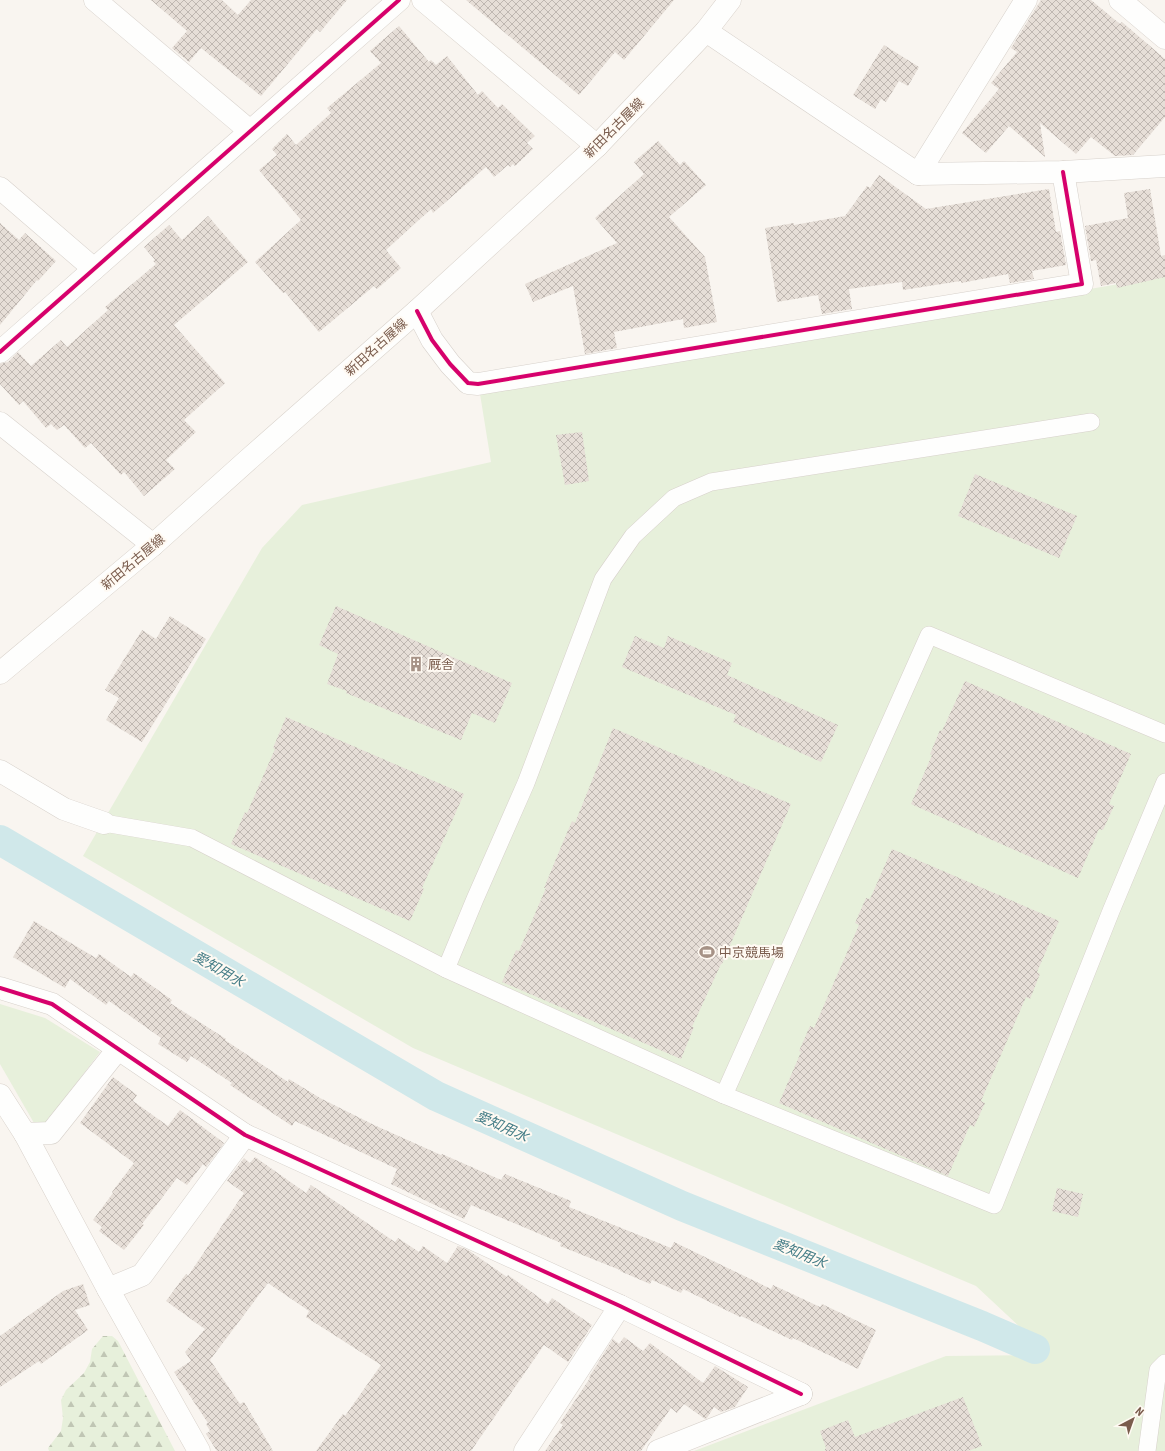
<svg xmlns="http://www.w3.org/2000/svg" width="1165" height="1451" viewBox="0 0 1165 1451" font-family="'Roboto Condensed','Noto Sans JP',sans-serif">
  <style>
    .forest { fill: url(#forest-firs) }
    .park { fill: #e7f0db }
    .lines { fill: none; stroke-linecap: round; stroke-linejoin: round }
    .canal { stroke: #d0e8ea; stroke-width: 30 }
    .building { fill: url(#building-cross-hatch) }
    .lane-casing { stroke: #d7d1cb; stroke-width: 18 }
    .street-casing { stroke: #d7d1cb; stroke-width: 23 }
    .secondary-casing { stroke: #d9d2cb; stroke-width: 23 }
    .lane { stroke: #fefefd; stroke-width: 17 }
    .street { stroke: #fefefd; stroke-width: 22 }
    .secondary { stroke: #fefefd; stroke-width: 22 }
    .cycleway-casing { stroke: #fffaf3; stroke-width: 6 }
    .cycleway { stroke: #d6006c; stroke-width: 4 }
    .labels { text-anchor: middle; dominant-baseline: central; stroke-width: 4; stroke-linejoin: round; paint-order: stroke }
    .street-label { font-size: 13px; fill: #7a5c4d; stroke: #fffaf3 }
    .poi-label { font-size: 13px; fill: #7a5c4d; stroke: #fffaf3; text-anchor: start }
    .water-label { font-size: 14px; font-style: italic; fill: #437c86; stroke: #fffaf3 }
  </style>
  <defs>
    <pattern id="forest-firs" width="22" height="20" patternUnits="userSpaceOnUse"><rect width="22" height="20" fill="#e7f0db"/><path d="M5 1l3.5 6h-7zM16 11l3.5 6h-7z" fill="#c0c6b4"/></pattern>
    <pattern id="building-cross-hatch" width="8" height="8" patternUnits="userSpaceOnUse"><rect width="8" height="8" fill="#e6ded7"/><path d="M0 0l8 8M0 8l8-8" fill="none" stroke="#bfb7b1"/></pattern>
  </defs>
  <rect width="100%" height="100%" fill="#f9f5f0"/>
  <!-- forest -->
  <polygon class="forest" points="103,1336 112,1336 118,1341 175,1451 49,1451 48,1448 61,1431 63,1418 61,1400 66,1390 84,1373 90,1362 92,1349"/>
  <!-- park -->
  <g class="park">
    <polygon points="1165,276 1165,1451 694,1451 946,1356 1033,1355 1037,1343 976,1286 413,1048 83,856 262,548 302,505 491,462 480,394"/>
    <polygon points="0,1004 45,1018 100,1052 47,1122 34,1123 0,1064"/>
  </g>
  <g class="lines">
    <!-- canal -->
    <polyline class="canal" points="0,840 436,1096 682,1206 982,1326 1035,1349"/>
  </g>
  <!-- building -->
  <g class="building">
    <polygon points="151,0 222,0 238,15 251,0 347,0 320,32 317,29 261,96 201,48 189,62 172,48 187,31"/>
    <polygon points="466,0 674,0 624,60 615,52 579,95"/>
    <polygon points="1041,0 1091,0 1120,24 1122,22 1165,59 1165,117 1133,155 1115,156 1091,137 1076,154 1040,123 1045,157 1009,126 986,153 962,133 999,89 991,83 1017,52 1011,48"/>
    <polygon points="399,26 429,62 431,60 436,65 447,56 478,95 482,91 498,108 502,104 535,136 527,143 533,149 515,166 513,164 510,167 508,165 494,177 486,167 433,213 431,209 386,250 401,268 377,289 374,286 319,332 285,292 283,293 255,262 301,220 259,170 277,155 272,149 287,134 296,145 331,113 327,108 381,63 370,51"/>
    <polygon points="884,45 919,67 908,86 899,81 886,102 881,99 875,109 853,95"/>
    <polygon points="658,141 680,165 684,161 706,185 669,217 705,257 717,322 684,328 683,319 614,332 617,348 585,354 573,286 533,302 525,284 617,243 595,218 644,174 634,162"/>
    <polygon points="879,175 926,209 1049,189 1056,232 1060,231 1066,265 1032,271 1034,279 1010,283 1008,274 961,283 961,281 903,290 902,282 849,289 852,309 822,314 818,295 777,302 765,228 794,223 794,225 845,216 867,186 870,188"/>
    <polygon points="1150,189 1161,256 1165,255 1165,277 1117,288 1116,283 1101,286 1096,260 1091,261 1085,226 1128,218 1124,193"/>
    <polygon points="208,216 248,262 174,325 225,383 184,420 196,432 166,460 175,469 144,496 124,472 121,475 91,443 85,448 64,425 57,430 51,424 46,428 23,401 19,405 0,384 0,364 8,362 18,352 31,366 61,340 67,347 108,310 105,307 156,264 153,261 155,260 144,247 169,225 182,240"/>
    <polygon points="0,223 19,240 25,233 56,261 38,281 37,280 0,325"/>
    <polygon points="582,432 589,481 565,485 556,435"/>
    <polygon points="975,474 1077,516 1059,558 958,516"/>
    <polygon points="336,606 512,683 495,723 472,713 461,740 346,693 347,691 327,684 338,654 319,645"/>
    <polygon points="170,616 206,639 142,742 106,720 119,698 105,690 142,630 156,639"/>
    <polygon points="635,636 664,648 668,636 732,663 727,675 838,725 821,762 733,722 736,715 622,667"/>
    <polygon points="965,681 1131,754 1109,804 1114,806 1103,830 1099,829 1078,878 911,804 932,755 930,754 940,730 942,731"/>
    <polygon points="286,717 464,794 422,888 424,889 410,921 231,844 245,812 247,813 275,749 273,748"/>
    <polygon points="613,728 791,804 722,964 721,964 692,1027 694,1027 681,1059 502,982 516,950 519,951 546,888 544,888 563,842 572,821 575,823"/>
    <polygon points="892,849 1059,921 1037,972 1040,974 1030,999 1026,997 981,1101 985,1103 974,1127 970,1125 948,1176 779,1103 801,1052 799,1051 810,1026 814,1028 859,925 855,923 866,898 870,899"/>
    <polygon points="34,921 96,958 99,954 131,977 134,973 172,1000 170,1003 226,1039 225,1040 288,1082 289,1079 320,1098 374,1125 441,1155 442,1154 501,1180 505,1174 571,1201 569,1207 671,1248 674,1242 771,1289 773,1285 820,1307 822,1304 876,1330 858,1369 793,1338 792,1340 741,1316 740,1317 683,1289 681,1293 652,1280 650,1284 620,1271 620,1270 560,1246 561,1243 471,1205 464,1219 391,1184 397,1169 295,1121 292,1126 230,1085 232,1083 191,1056 187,1062 158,1044 161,1038 109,1001 106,1005 70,979 65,988 13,957"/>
    <polygon points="113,1077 137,1095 133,1101 168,1126 180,1110 224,1143 206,1167 203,1164 187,1185 177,1178 142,1224 144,1225 124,1250 99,1231 102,1227 93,1220 113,1193 112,1192 134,1163 80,1123"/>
    <polygon points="255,1157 306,1193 311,1185 395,1242 398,1238 419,1252 423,1246 447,1263 458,1246 468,1250 507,1277 508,1275 548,1304 552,1298 592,1325 568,1362 544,1345 471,1451 316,1451 343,1414 345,1416 381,1365 306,1317 309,1311 268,1283 210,1360 240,1404 244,1402 273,1451 217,1451 206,1434 210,1431 206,1424 208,1423 174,1372 191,1361 185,1352 205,1329 166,1301 186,1274 188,1276 244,1193 227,1181 244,1158 250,1163"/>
    <polygon points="1057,1188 1083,1194 1078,1217 1052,1211"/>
    <polygon points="83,1284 90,1305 75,1310 88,1330 41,1364 39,1361 0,1387 0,1336 63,1291"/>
    <polygon points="624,1337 643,1351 650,1343 703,1383 715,1366 748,1387 735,1407 721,1412 714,1407 707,1418 705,1419 684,1404 677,1413 671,1408 641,1451 545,1451 563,1425 560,1423 590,1378 589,1377 613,1339 619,1344"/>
    <polygon points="963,1397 982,1446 968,1451 825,1451 825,1449 826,1448 820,1431 848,1420 855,1437"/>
  </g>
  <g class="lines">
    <!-- lane casing -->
    <g class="lane-casing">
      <g id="lane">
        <polyline points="104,823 192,838 446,969 724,1095 994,1205 1111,911 1165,782"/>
        <polyline points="446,969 475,899 526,783 603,579 633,536 674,498 711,482 1091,422"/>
        <polyline points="724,1095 929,635 1165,734"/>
        <polyline points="1147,1451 1158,1370 1165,1363"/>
      </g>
    </g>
    <!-- street casing -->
    <g class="street-casing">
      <g id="street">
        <polyline points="95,0 250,131"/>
        <polyline points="1120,0 1165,38"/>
        <polyline points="706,31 918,174 1063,172 1165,166"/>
        <polyline points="918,174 1026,0"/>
        <polyline points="0,188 94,269"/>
        <polyline points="417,311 432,340 450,364 468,383 478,384 1082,284 1063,172"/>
        <polyline points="0,352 399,0"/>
        <polyline points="0,423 153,545"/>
        <polyline points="0,771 64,809 104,823"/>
        <polyline points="0,988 52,1004 245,1135 620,1306 801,1394"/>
        <polyline points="25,1134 51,1133 118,1049"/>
        <polyline points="108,1289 142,1275 245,1135"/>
        <polyline points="525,1451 620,1306"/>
        <polyline points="658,1451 801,1394"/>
      </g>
    </g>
    <!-- secondary casing -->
    <g class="secondary-casing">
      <g id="secondary">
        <polyline points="423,0 597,146"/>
        <polyline points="0,673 153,545 249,459 417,311 597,146 706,31 730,0"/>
        <polyline points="0,1095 25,1134 108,1289 199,1451"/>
      </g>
    </g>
    <!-- lane -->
    <use href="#lane" class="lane"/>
    <!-- street -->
    <use href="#street" class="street"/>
    <!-- secondary -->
    <use href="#secondary" class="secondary"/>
    <!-- cycleway casing -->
    <g class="cycleway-casing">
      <g id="cycleway">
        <polyline points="417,311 432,340 450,364 468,383 478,384 1082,284 1063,172"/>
        <polyline points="0,352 399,0"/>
        <polyline points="0,988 52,1004 245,1135 620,1306 801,1394"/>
      </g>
    </g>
    <!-- cycleway -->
    <use href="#cycleway" class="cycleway"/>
  </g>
  <!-- icons -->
  <defs>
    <g id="building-bare" transform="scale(1.2)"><path d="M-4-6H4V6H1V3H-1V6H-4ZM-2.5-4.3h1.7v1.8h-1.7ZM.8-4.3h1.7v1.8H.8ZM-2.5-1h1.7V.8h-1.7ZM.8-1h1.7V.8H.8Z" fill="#a69286" stroke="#fffaf3" stroke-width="2.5" paint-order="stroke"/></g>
    <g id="stadium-bare" transform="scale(1.2)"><path d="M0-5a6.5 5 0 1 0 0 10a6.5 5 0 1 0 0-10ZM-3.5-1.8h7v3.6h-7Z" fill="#a69286" stroke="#fffaf3" stroke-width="2.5" paint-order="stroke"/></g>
  </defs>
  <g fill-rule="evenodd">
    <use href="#building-bare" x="416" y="664"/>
    <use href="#stadium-bare" x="707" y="952"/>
  </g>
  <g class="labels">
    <!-- street labels -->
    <g class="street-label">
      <text transform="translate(614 128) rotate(-45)">新田名古屋線</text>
      <text transform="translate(376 347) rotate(-42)">新田名古屋線</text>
      <text transform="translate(133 562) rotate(-40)">新田名古屋線</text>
    </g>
    <!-- poi labels -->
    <g class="poi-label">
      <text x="428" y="664">厩舎</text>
      <text x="719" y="952">中京競馬場</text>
    </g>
    <!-- water labels -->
    <g class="water-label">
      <text transform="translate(219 969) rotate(30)">愛知用水</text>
      <text transform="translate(502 1126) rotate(24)">愛知用水</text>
      <text transform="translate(800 1253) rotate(22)">愛知用水</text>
    </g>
  </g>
  <!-- north arrow -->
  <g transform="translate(1133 1419) rotate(41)" stroke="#fffaf3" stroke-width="3" paint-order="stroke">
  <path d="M0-3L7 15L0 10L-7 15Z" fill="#7a5c4d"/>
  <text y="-6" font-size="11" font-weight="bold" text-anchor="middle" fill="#7a5c4d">N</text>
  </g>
</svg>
